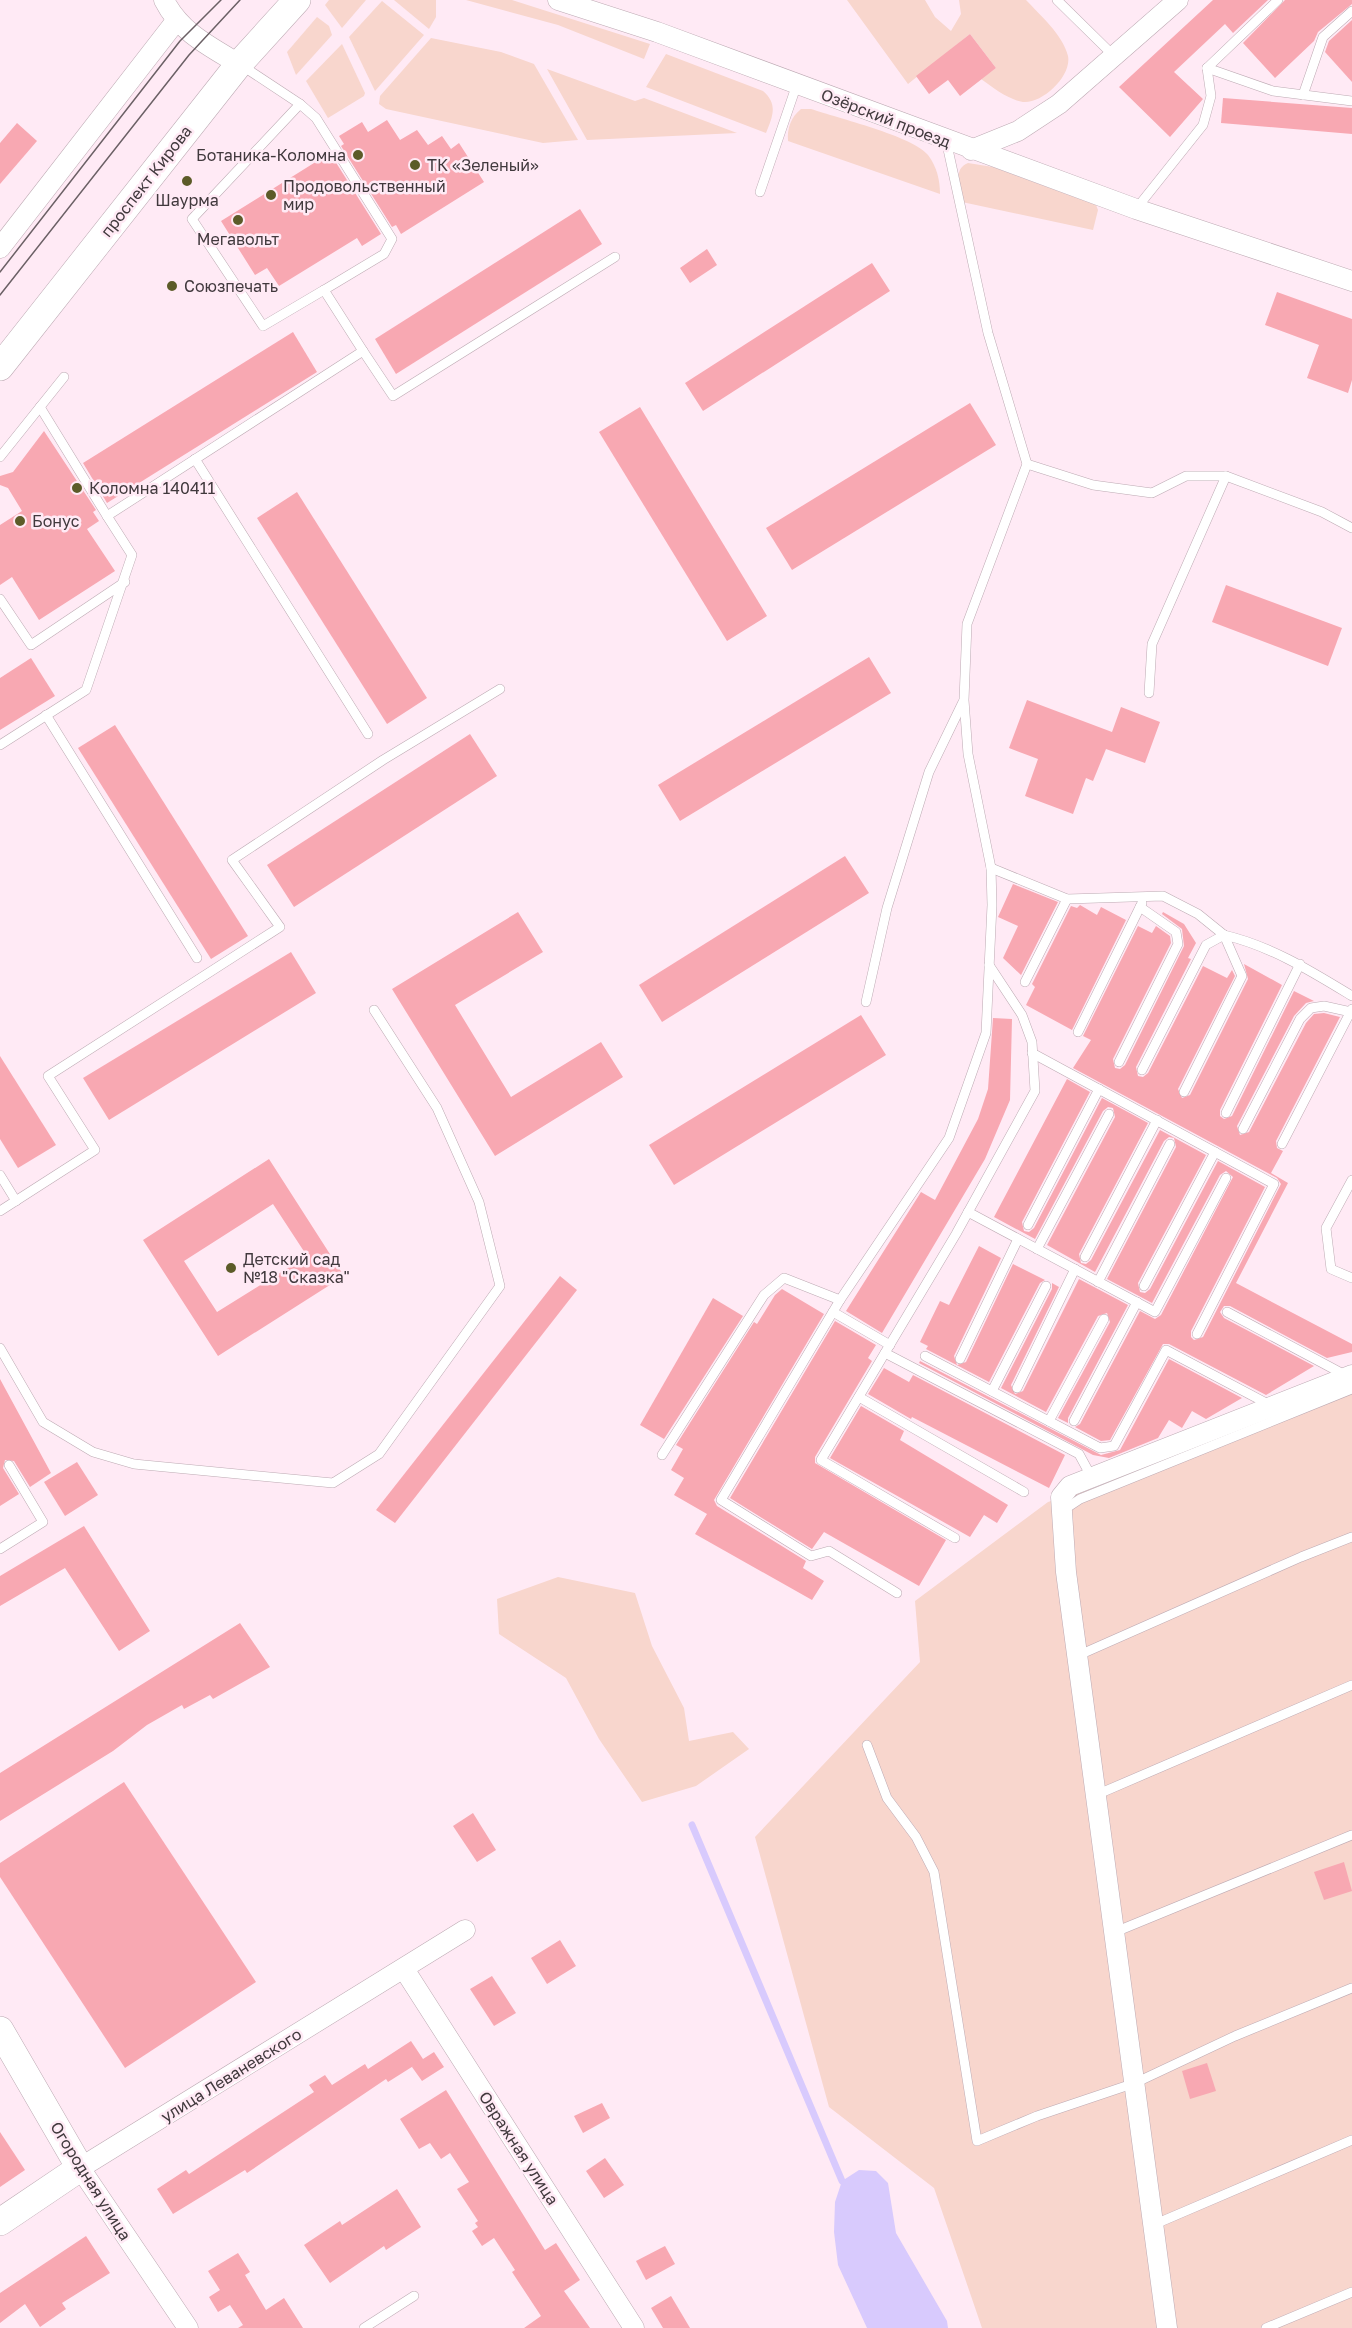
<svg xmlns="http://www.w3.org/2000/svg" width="1352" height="2328" viewBox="0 0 1352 2328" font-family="'Golos Text',sans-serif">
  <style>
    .green { fill: #f8d6cd }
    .water { fill: #d8cafd }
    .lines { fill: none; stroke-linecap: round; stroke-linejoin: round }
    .stream { stroke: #d8cafd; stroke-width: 7 }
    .building { fill: #f8a8b2; fill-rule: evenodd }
    .lane-casing { stroke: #bdaab3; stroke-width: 10 }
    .street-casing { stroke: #bdaab3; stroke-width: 21 }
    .secondary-casing { stroke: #bdaab3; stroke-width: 28 }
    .lane { stroke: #fff; stroke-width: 9 }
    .street { stroke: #fff; stroke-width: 20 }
    .secondary { stroke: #fff; stroke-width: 27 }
    .tram { stroke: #6b6065; stroke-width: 1.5 }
    .poi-dot { fill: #5c5b28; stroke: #ffeaf5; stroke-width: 2 }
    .labels { text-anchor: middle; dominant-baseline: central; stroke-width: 5; stroke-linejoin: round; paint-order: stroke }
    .street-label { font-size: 16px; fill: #41393d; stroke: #ffeaf5 }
    .poi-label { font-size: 16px; fill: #41393d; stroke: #ffeaf5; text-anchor: start }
  </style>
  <rect width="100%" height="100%" fill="#ffeaf5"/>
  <!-- green -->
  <g class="green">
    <polygon points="329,0 366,0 342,28 325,5"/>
    <polygon points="394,0 436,0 436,17 429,29"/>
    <polygon points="466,0 512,0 650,44 644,59 558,25"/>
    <path d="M847 0H925L935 17 951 31 961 14 959 0H1026C1040 15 1063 35 1068 56 1072 76 1042 104 1023 102 1009 100 992 87 981 79L996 68 970 34 908 84Z"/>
    <polygon points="382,1 424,35 375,91 349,37"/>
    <polygon points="317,17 329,26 332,35 296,75 287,52"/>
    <polygon points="431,38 501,52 534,64 578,140 543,143 386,109 379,104 380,96"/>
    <polygon points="342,44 365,93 364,96 328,118 306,81"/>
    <path d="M666 54 763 91C778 104 773 116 766 133L646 87Z"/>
    <polygon points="547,69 635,101 644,98 737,133 587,140"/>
    <path d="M801 109H811C837 118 913 136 928 155 937 167 940 180 940 194L788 141C787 128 791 117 801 109Z"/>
    <path d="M968 163 993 167 1096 205 1098 210 1093 230 962 202C960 189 952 169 968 163Z"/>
    <polygon points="1352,1380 1352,2328 982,2328 934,2188 829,2107 755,1837 920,1662 915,1601 1048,1502 1096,1487"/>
    <polygon points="558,1577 635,1593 652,1646 684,1708 689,1741 733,1732 749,1749 696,1786 642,1802 599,1739 566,1678 499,1634 497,1599"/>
  </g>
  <!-- water -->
  <polygon class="water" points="859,2170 876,2171 888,2183 896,2233 947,2321 948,2328 867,2328 838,2265 834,2232 835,2202 842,2181"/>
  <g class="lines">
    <!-- stream -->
    <polyline class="stream" points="692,1825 842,2181"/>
  </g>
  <!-- building -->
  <g class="building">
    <polygon points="1213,0 1268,0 1233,33 1225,24 1174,72 1203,99 1170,137 1119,87"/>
    <polygon points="1285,0 1352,0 1352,4 1318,32 1314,41 1275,78 1243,43"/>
    <polygon points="1352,20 1352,82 1325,52 1329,41"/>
    <polygon points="970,34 996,68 960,96 948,80 929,94 916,76"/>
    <polygon points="1223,98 1352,108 1352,134 1221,123"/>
    <polygon points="387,120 400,140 417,130 428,145 442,136 451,149 459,143 484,182 401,234 396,225 392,227 341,146 344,144 339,136 362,122 368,132"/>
    <polygon points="17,123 37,141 0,184 0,143"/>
    <polygon points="330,153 381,234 362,246 357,238 279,286 267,268 255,275 221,221"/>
    <polygon points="580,209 602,244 396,374 375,339"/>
    <polygon points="707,249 717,265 690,283 680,268"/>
    <polygon points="872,263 890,291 703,411 685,383"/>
    <polygon points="1277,292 1352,319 1352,380 1348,393 1307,378 1319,345 1265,325"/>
    <polygon points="293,332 317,372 107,503 83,463"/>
    <polygon points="970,403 996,445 792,570 766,528"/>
    <polygon points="640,407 767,616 727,641 599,432"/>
    <polygon points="44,431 96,510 93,512 99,521 87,529 115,571 39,620 12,577 0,585 0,525 22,511 8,488 0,485 0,476 13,472"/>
    <polygon points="297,492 427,698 387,724 257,518"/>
    <polygon points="1226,585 1342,628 1328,666 1212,622"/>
    <polygon points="869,657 891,693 680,821 658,785"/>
    <polygon points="31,658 55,696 0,730 0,678"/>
    <polygon points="1027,700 1112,732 1121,707 1160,722 1145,763 1106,749 1093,781 1086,778 1073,814 1025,796 1038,759 1009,748"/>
    <polygon points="115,725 248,936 211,959 78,748"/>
    <polygon points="470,734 497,776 294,907 267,865"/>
    <polygon points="845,856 869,893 662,1022 639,985"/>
    <polygon points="1013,884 1058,902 1021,975 1003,958 1018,926 998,917"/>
    <polygon points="1080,905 1097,915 1101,907 1126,920 1072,1030 1026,1005 1035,987 1032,984 1071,906 1077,908"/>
    <polygon points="518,912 543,952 455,1005 511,1097 601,1042 623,1077 495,1156 392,989"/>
    <polygon points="1163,912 1184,924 1196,943 1188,958 1191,959 1136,1067 1138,1076 1143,1077 1148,1073 1203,966 1227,978 1232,970 1235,976 1178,1089 1182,1098 1190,1095 1248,979 1244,964 1282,985 1220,1110 1220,1116 1224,1119 1232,1116 1294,991 1314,1001 1306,1003 1294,1016 1237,1126 1240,1135 1249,1132 1306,1023 1314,1014 1324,1013 1340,1017 1276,1141 1277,1148 1283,1151 1271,1173 1288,1183 1236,1283 1352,1344 1352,1352 1327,1358 1230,1306 1224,1306 1220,1312 1224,1318 1314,1366 1266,1395 1169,1344 1163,1344 1110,1440 1101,1441 1075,1427 1080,1424 1140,1311 1155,1319 1161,1315 1233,1177 1226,1171 1220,1175 1152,1303 1107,1279 1176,1147 1174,1138 1169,1137 1164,1141 1095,1272 1047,1245 1115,1117 1113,1108 1108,1107 1103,1111 1035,1239 994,1217 1067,1079 1090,1092 1022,1222 1024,1231 1029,1232 1034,1228 1102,1098 1148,1123 1079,1254 1081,1263 1086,1264 1091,1260 1160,1130 1206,1155 1138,1283 1140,1292 1145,1293 1150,1289 1218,1161 1265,1187 1191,1331 1191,1337 1194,1340 1203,1337 1281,1184 1277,1178 1073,1068 1091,1040 1083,1036 1138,926 1152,933 1156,926 1170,936 1171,943 1113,1059 1115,1068 1120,1069 1125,1065 1184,946 1182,929 1162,914"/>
    <polygon points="291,952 316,993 109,1120 83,1078"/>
    <polygon points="861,1015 886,1055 674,1185 649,1145"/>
    <polygon points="993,1018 1012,1019 1010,1100 985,1159 882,1333 846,1311 921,1192 935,1200 978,1119 988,1089"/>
    <polygon points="0,1056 56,1145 18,1168 0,1139"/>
    <path d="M269 1159 344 1276 218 1356 143 1240ZM273 1204 307 1256 217 1312 184 1261Z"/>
    <polygon points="979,1246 1001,1258 954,1356 957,1365 966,1362 1013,1264 1045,1280 1040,1283 989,1382 926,1349 928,1346 920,1342 940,1301 949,1305"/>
    <polygon points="560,1276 577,1290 395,1523 376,1510"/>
    <polygon points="1079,1279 1128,1305 1068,1418 1068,1423 1058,1418 1110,1322 1107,1313 1098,1316 1046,1412 1001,1388 1052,1289 1052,1283 1059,1287 1011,1385 1015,1394 1023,1391"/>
    <polygon points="782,1289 824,1314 714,1500 717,1506 806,1561 803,1568 824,1581 812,1600 695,1534 707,1514 674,1495 684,1478 671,1470 683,1449 676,1445 754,1322 757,1324 775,1295"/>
    <polygon points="713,1298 743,1316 664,1439 640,1425"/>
    <polygon points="835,1321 876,1345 868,1358 872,1361 815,1457 815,1463 946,1540 919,1586 824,1532 812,1549 730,1498"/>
    <polygon points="1169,1359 1242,1398 1206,1419 1192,1411 1182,1428 1169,1420 1158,1438 1109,1458 1093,1455 919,1363 920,1361 1101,1455 1120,1450"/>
    <polygon points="884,1368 909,1382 913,1375 1065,1455 1049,1488 912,1417 911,1419 868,1394"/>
    <polygon points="0,1379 51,1473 30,1487 14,1461 5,1460 3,1468 19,1494 0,1506"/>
    <polygon points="861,1406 904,1431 900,1440 1008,1505 997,1523 984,1515 970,1537 830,1458"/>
    <polygon points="77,1462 98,1495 65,1516 44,1482"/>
    <polygon points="84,1526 150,1631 119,1651 65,1568 0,1606 0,1576"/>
    <polygon points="240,1623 270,1667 213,1699 210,1695 184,1709 182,1705 147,1725 113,1751 0,1821 0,1773"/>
    <polygon points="124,1782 256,1982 125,2068 0,1877 0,1863"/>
    <polygon points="473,1813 496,1850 477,1862 453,1826"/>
    <polygon points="1344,1862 1352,1891 1324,1900 1314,1872"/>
    <polygon points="560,1940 576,1966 547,1984 531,1958"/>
    <polygon points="492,1976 516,2013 494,2026 470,1989"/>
    <polygon points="411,2041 423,2059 434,2052 444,2067 422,2081 412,2067 415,2065 388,2082 386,2079 247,2173 245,2170 173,2214 157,2189 186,2170 189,2174 314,2092 309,2085 325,2075 332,2085 365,2064 368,2069"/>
    <polygon points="1207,2063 1216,2091 1190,2099 1182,2071"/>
    <polygon points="446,2090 545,2250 556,2243 580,2280 564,2291 590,2328 524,2328 541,2316 512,2272 515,2270 494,2238 482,2246 472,2231 478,2227 475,2223 478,2221 457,2189 469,2182 450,2153 441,2159 430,2143 419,2149 400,2119"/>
    <polygon points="602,2103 610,2118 583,2133 574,2116"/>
    <polygon points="0,2132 25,2170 0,2187"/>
    <polygon points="605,2158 624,2185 604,2198 586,2171"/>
    <polygon points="397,2189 421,2227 386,2250 384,2246 330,2283 304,2245 340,2221 342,2225"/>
    <polygon points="86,2236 110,2273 62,2303 66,2309 40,2327 25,2304 0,2323 0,2293"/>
    <polygon points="665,2246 675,2264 646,2280 636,2261"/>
    <polygon points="238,2253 250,2272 245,2275 266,2310 284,2298 303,2328 238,2328 243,2325 230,2305 218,2312 209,2297 220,2290 208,2271"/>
    <polygon points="671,2296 690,2328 663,2328 651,2308"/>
  </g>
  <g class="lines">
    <!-- lane casing -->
    <g class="lane-casing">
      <g id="lane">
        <polyline points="1057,0 1115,57"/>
        <polyline points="1207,68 1273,91 1352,101"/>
        <polyline points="1207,68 1278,0"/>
        <polyline points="1303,95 1323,37 1352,11"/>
        <polyline points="300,104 192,219 263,326 324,290"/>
        <polyline points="760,192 797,84"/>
        <polyline points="1136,209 1203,125 1211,96 1207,68"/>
        <polyline points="363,351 393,396 615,257"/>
        <polyline points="40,407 107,516"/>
        <polyline points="0,457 64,377"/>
        <polyline points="195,459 368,734"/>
        <polyline points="1027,464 1093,485 1152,493 1186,476 1226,476 1322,512 1352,528"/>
        <polyline points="0,599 31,645 125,582"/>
        <polyline points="1149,693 1152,644 1226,476"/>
        <polyline points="46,715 197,958"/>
        <polyline points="0,745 86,690 132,555 107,516 363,351 324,290 384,254 392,239 316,118 300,104 241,65"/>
        <polyline points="991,868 1067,899 1163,896 1198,914 1224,935 1206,945 1142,1070"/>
        <path d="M1224 935C1271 946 1311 971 1352 996"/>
        <polyline points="1025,982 1067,899"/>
        <polyline points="866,1002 887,908 929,772 963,702"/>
        <polyline points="1078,1032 1142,903"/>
        <polyline points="1032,1053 1274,1184 1197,1334"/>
        <polyline points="1119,1062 1178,944 1176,932 1140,907"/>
        <polyline points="1184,1092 1242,976 1224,935"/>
        <polyline points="1226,1113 1300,964"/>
        <polyline points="1243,1129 1300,1019 1311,1008 1324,1006 1351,1012"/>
        <polyline points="1282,1144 1352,1009"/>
        <polyline points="0,1175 16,1201"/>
        <polyline points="1352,1180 1326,1228 1331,1269 1352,1278"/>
        <polyline points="0,1211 95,1150 48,1076 280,927 232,860 383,760 500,689"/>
        <polyline points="968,1212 1155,1312 1226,1178"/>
        <polyline points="1028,1225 1099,1089"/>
        <polyline points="1037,1249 1109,1114"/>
        <polyline points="1085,1257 1157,1120"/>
        <polyline points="1098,1282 1170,1144"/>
        <polyline points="1144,1286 1215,1152"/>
        <polyline points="840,1300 721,1500 811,1556 829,1551 897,1593"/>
        <polyline points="833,1312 890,1345"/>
        <polyline points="1227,1312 1345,1375"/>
        <polyline points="0,1348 43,1422 93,1452 134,1464 333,1483 379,1454 500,1286 479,1202 437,1108 374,1010"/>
        <polyline points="885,1353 1079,1454 1092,1478"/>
        <polyline points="925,1356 1100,1448 1114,1446 1166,1350 1270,1405"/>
        <polyline points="960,1359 1018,1239"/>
        <polyline points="1017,1388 1075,1269"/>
        <polyline points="992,1391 1046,1286"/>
        <polyline points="859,1397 1024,1492"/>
        <polyline points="1049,1421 1104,1319"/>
        <polyline points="1074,1421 1137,1302"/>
        <polyline points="662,1455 764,1295 784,1278 840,1300 949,1138 986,1033 992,905 991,868 968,754 964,700 967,624 1027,464 988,333 946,140"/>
        <polyline points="1062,1511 1080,1499 1352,1389"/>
        <polyline points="955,1538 821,1460 956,1234 1035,1091 1032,1042 1022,1015 989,965"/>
        <polyline points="0,1549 43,1522 9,1465"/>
        <polyline points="1077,1656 1301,1557 1352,1537"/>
        <polyline points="867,1745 887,1798 916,1837 934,1872 977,2141 1037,2116 1135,2083 1235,2036 1352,1988"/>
        <polyline points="1096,1795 1352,1685"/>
        <polyline points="1115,1932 1352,1835"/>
        <polyline points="1153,2225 1352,2140"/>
        <polyline points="364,2328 414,2296"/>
        <polyline points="1266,2328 1352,2292"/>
      </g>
    </g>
    <!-- street casing -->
    <g class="street-casing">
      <g id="street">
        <path d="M164 0C180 32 209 46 239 64"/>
        <polyline points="558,0 657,32 1136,209 1352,281"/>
        <polyline points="971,150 1018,131 1059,104 1178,0"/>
        <polyline points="0,248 176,21"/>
        <polyline points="404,1969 634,2328"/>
        <polyline points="188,2328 80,2168 465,1930"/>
        <polyline points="1167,2328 1066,1572 1061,1497 1070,1486 1352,1375"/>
      </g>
    </g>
    <!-- secondary casing -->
    <g class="secondary-casing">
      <g id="secondary">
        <polyline points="0,367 239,64 297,0"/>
        <polyline points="0,2030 80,2168 0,2222"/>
      </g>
    </g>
    <!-- lane -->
    <use href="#lane" class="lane"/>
    <!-- street -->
    <use href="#street" class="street"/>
    <!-- secondary -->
    <use href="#secondary" class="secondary"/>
    <!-- tram -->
    <g class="tram">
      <polyline points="0,272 180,41 221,0"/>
      <polyline points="0,295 189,55 240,0"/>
    </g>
  </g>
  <!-- markers -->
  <g class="poi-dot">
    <circle cx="358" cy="155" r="6"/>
    <circle cx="415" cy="165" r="6"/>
    <circle cx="187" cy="181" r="6"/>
    <circle cx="271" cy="195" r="6"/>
    <circle cx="238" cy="220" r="6"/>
    <circle cx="172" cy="286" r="6"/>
    <circle cx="77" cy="488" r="6"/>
    <circle cx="20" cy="521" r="6"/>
    <circle cx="231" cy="1268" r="6"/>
  </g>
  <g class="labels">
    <!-- street labels -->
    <g class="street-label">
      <text transform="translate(886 118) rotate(21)">Озёрский проезд</text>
      <text transform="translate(146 181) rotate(-52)">проспект Кирова</text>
      <text transform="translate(231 2075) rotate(-32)">улица Леваневского</text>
      <text transform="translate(519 2148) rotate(57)">Овражная улица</text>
      <text transform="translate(91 2181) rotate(58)">Огородная улица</text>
    </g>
    <!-- poi labels -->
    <g class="poi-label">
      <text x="346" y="155" text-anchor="end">Ботаника-Коломна</text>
      <text x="427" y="165">ТК «Зеленый»</text>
      <text x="283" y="186">Продовольственный<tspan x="283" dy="18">мир</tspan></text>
      <text x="187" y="200" text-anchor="middle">Шаурма</text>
      <text x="238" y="239" text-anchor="middle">Мегавольт</text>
      <text x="184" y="286">Союзпечать</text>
      <text x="89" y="488">Коломна 140411</text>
      <text x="32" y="521">Бонус</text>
      <text x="243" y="1259">Детский сад<tspan x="243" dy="18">№18 "Сказка"</tspan></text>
    </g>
  </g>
</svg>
